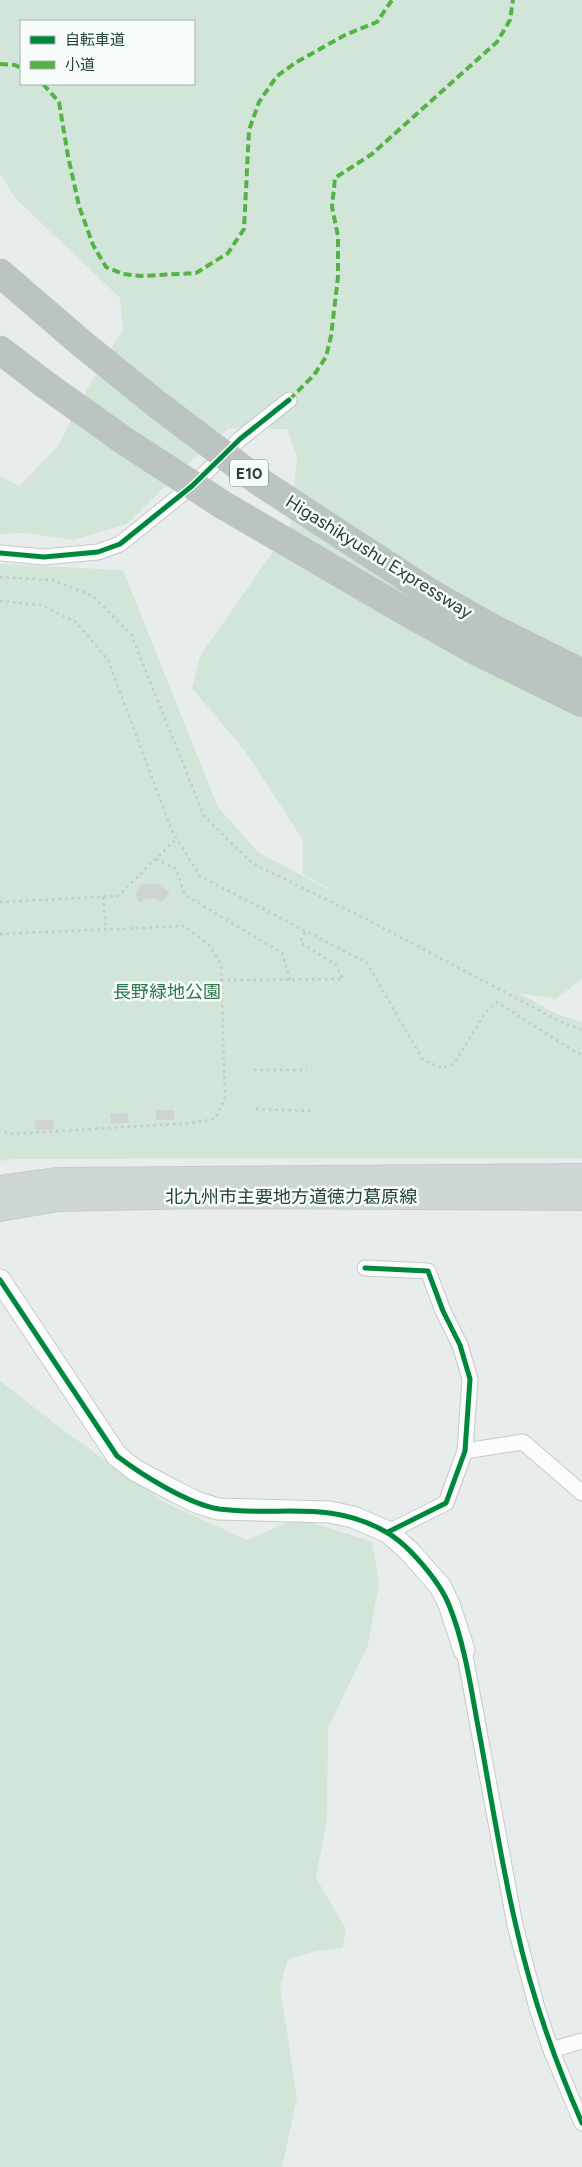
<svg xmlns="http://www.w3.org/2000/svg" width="582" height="2167" viewBox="0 0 582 2167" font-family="Figtree,'Noto Sans JP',sans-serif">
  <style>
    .green { fill: #d1e6d8; fill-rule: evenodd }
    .building { fill: #cfd4d2 }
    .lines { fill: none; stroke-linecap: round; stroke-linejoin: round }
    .street-casing { stroke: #c5cac8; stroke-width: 17 }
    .secondary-casing { stroke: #c3cbc8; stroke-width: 23 }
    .primary-casing { stroke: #c3ccc9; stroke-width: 26 }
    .highway-casing { stroke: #c3ccc9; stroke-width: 29 }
    .path { stroke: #c3ccca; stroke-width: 2.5; stroke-dasharray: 2.5 4; stroke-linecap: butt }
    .street { stroke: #fcfcfc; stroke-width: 15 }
    .secondary { stroke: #fcfcfc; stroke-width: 21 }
    .primary { stroke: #cfd7d5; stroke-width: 24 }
    .highway { stroke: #bcc4c2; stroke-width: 28 }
    .highway-bridge-casing { stroke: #c3ccc9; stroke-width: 29; stroke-linecap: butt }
    .highway-bridge { stroke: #bcc4c2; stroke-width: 28 }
    .quiet { stroke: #55b346; stroke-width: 4; stroke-dasharray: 8 4; stroke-linecap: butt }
    .cycleway-casing { stroke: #f7fbf9; stroke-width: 8 }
    .cycleway { stroke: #00873e; stroke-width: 5 }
    .labels { text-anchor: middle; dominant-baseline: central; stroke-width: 5; stroke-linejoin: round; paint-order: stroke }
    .shield { fill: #f7fbf9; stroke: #637a73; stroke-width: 1 }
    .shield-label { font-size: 16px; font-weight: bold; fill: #24423a }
    .street-label { font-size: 18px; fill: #24423a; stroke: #f7fbf9 }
    .park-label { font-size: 18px; fill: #2d7a4b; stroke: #f7fbf9 }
  </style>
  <rect width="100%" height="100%" fill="#e8edeb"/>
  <!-- green -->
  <g class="green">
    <path d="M0 0H582V979L556 999 518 993 559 1015 582 1022V1158L14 1159 0 1161V564L123 570 218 807 258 852 350 901 303 874V840L245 751 192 688 200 656 290 527 297 457 287 429 229 428 189 463 127 524 73 540 24 533 0 534V476L19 486 58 446 90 384 123 329 120 298 15 198 0 174ZM21 21H194V84H21Z"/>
    <polygon points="0,1381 66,1432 164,1502 247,1540 298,1518 372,1542 379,1583 368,1645 328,1728 327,1818 316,1878 346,1929 343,1948 316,1951 288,1959 280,1987 297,2098 282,2167 0,2167"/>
  </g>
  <!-- building -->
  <g class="building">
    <polygon points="142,884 158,884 170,893 162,902 155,898 145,899 139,903 135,893"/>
    <polygon points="174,1110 174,1120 156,1120 156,1111"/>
    <polygon points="128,1113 129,1123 111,1124 110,1114"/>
    <polygon points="35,1120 53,1120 54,1129 35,1130"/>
  </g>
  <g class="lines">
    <!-- street casing -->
    <g class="street-casing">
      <g id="street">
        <polyline points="0,553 44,557 98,552 120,544 192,486 240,439 289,400"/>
        <polyline points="365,1268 428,1271 443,1311 460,1345 470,1379 465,1451 446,1503 388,1532"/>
        <polyline points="465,1451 523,1442 582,1493"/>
        <polyline points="464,1650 515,1925 537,2008 551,2050 582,2123"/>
        <polyline points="551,2050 582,2041"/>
      </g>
    </g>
    <!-- secondary casing -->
    <g class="secondary-casing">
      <polyline id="secondary" points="0,1280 117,1456 135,1470 174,1491 196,1502 218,1509 330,1512 353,1517 388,1532 409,1551 440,1586 449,1604 464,1650"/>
    </g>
    <!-- primary casing -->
    <g class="primary-casing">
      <g id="primary">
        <polyline points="0,1188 56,1180 582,1176"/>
        <polyline points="0,1209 58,1199 203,1196 582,1198"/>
      </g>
    </g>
    <!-- highway casing -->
    <g class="highway-casing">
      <g id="highway">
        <polyline points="0,273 80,342"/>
        <polyline points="0,350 43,383"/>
        <polyline points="427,591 492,628 582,673"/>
        <polyline points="391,603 478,652 582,703"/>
      </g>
    </g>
    <!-- path -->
    <g class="path">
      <polyline points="0,577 52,580 93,596 131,634 204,816 252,863 370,921 561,1022 582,1030"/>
      <polyline points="0,601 41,605 76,622 108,660 172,831 200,876 367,963 423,1060 442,1068 454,1064 485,1013 497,1002 572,1050 582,1055"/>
      <polyline points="156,859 176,869 185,895 282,953 290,980"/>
      <polyline points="103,897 106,930"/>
      <polyline points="0,902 118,896 177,838"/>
      <polyline points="0,934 184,926 209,945 221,964 225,1099 215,1119 191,1123 10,1134 0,1130"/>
      <polyline points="221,980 343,979 336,965 300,942 305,931"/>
      <polyline points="254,1070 307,1070"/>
      <polyline points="256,1109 314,1111"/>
    </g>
    <!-- street -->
    <use href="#street" class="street"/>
    <!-- secondary -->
    <use href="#secondary" class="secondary"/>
    <!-- primary -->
    <use href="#primary" class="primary"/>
    <!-- highway -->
    <use href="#highway" class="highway"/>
    <!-- highway-bridge casing -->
    <g class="highway-bridge-casing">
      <g id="highway-bridge">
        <polyline points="80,342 154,402 257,480 427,591"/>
        <polyline points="43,383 126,442 223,505 391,603"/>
      </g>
    </g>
    <!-- highway-bridge -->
    <use href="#highway-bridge" class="highway-bridge"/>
    <!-- quiet -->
    <g class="quiet">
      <polyline points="0,64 15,65 21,68"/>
      <polyline points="43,84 59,102 68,156 79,206 93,245 106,267 123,274 141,276 196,273 228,253 244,229 249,130 259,102 277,76 295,63 345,35 377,22 392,0"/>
      <polyline points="289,400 314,375 326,357 331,336 338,277 338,236 332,207 335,178 372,154 497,42 510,20 513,0"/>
    </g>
    <!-- cycleway casing -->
    <g class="cycleway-casing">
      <g id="cycleway">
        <polyline points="0,553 44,557 98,552 120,544 192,486 240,439 289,400"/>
        <polyline points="365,1268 428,1271 443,1311 460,1345 470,1379 465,1451 446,1503 388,1532"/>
        <path d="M0 1280 117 1456C142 1475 188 1504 219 1509 279 1517 329 1499 386 1532 408 1544 440 1582 449 1605 464 1642 470 1682 477 1721 490 1789 500 1858 516 1926 531 1994 554 2059 582 2123"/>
      </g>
    </g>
    <!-- cycleway -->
    <use href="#cycleway" class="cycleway"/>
  </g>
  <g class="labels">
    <!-- shield labels -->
    <rect class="shield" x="230" y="459.5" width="38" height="27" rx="4"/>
    <g class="shield-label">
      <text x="249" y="473">E10</text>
    </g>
    <!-- street labels -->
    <g class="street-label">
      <text transform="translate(379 557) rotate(32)">Higashikyushu Expressway</text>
      <text x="291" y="1197">北九州市主要地方道徳力葛原線</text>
    </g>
    <!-- park labels -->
    <g class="park-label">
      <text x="167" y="992">長野緑地公園</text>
    </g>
  </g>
  <!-- legend -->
  <rect x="20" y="20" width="175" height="65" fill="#f7fbf9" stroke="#a3b1ad"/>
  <rect x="30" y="36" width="25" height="8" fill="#00873e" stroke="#a3b1ad"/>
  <text x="65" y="45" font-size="15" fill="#24423a">自転車道</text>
  <rect x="30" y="61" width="25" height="8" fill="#55b346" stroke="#a3b1ad"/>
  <text x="65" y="70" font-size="15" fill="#24423a">小道</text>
</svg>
